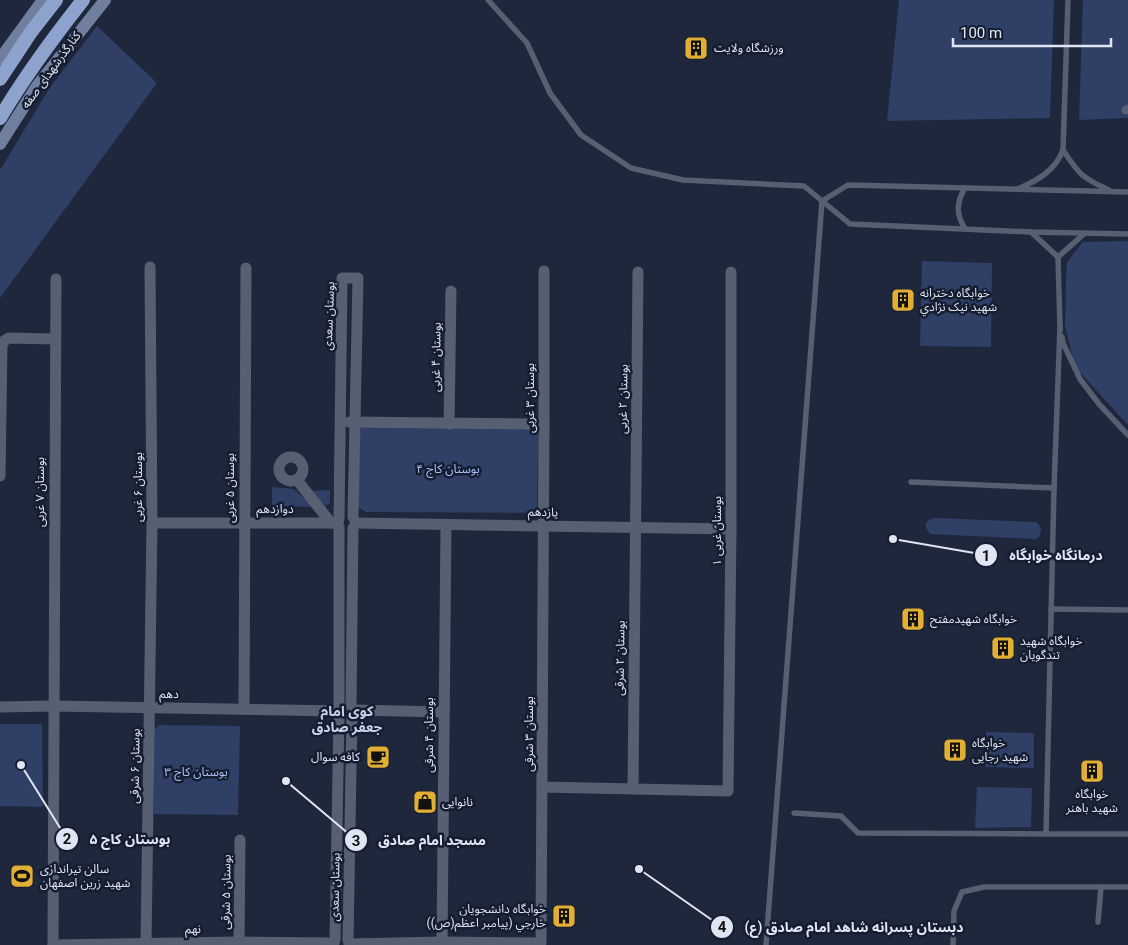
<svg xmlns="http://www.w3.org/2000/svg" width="1128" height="945" viewBox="0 0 1128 945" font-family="Roboto,'Noto Sans Arabic',sans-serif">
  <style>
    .green { fill: #2f3f66 }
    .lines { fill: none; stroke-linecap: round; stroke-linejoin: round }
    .service { stroke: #576073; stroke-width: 5.5 }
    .pedestrian { stroke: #576073; stroke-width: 9 }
    .minor { stroke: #576073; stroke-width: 11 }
    .secondary { stroke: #717f9e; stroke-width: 12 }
    .trunk { stroke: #8ea2ce; stroke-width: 14 }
    .labels { text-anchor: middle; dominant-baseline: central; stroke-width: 5; stroke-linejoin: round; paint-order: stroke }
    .poi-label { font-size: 12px; fill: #dfe5f3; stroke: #151d31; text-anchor: start }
    .street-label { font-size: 12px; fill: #dfe5f3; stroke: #151d31 }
    .park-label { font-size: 12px; fill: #abc4fc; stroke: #151d31 }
    .neighbourhood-label { font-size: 14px; font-weight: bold; fill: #c5d1ec; stroke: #151d31 }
    .leader { fill: none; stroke: #dfe5f3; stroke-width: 2 }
    .callout-dot { fill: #dfe5f3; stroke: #151d31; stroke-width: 2 }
    .mark-label { font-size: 15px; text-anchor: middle; font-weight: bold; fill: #111 }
    .callout-label { font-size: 14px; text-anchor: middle; font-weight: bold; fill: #dfe5f3; stroke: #151d31; stroke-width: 5; stroke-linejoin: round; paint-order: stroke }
  </style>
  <rect width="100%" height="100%" fill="#1e273b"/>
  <!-- green -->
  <g class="green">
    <polygon points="899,0 1054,0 1050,118 887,121"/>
    <polygon points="1083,0 1128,0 1128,118 1079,120"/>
    <polygon points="97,26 157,83 0,298 0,170 49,89"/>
    <polygon points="1128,241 1128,425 1075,367 1065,326 1066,279 1067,262 1083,242"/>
    <polygon points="922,261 992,263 991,347 920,346"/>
    <polygon points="366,426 534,427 538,431 537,513 366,512 358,507 359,428"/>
    <polygon points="272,487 293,489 316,507 272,506"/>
    <polygon points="330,490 330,503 325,506 311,491"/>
    <path d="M935 518 1036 522C1042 527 1042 530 1039 537L1035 539 930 534 926 528V523L930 519Z"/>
    <polygon points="0,724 42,724 43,807 0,806"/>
    <polygon points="159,725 240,726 238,815 154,814 154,729"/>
    <polygon points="986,732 1032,733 1034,735 1034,768 985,767"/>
    <polygon points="977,787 1032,788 1031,827 975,828"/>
  </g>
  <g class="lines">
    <!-- service -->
    <g class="service">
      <polyline points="488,0 527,43 550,93 581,135 631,168 683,180 804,186 850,224 1031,232 1128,234"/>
      <path d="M1063 150C1079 174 1082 178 1109 190"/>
      <path d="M1018 189C1038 180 1055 171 1063 150L1068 0"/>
      <polyline points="822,201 848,185 1128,192"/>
      <path d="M965 229C956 214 956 203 965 188"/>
      <polyline points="1031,232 1058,257 1060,328"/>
      <polyline points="1058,257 1085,233"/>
      <polyline points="1062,337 1063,343 1080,379 1099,404 1128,435"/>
      <polyline points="911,482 1054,488 1060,327"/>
      <polyline points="1051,609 1128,610"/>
      <polyline points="794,813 841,816 858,833 1046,834 1054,488"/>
      <polyline points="1046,834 1128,834"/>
      <polyline points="1098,922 1101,887"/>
      <polyline points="766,945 822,201"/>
      <polyline points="953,945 954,911 962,892 984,887 1128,887"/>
    </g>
    <!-- pedestrian -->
    <polyline class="pedestrian" points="1126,110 1128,109"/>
    <!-- minor -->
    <g class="minor">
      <polyline points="349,422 544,424"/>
      <polyline points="449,424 451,291"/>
      <circle cx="291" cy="469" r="12"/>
      <polyline points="0,476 2,345 4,341 9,338 55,339"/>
      <polyline points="297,480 331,523"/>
      <polyline points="339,519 342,278 358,278 353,517"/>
      <polyline points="152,523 338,523"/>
      <polyline points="355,523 731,529"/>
      <polyline points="339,706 339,527"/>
      <polyline points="351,706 353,528"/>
      <polyline points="0,707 53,706 338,711"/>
      <polyline points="244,709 246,268"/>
      <polyline points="353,710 443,712"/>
      <polyline points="542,787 728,791 731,529 731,272"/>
      <polyline points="633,789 638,272"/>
      <polyline points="335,940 339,715"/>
      <polyline points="348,940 352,714"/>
      <polyline points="349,944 442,942 541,943 544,424 544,271"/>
      <polyline points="53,945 56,279"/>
      <polyline points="53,945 239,942 334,943"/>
      <polyline points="146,945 152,523 150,267"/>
      <polyline points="239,945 240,840"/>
      <polyline points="442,945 446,524"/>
    </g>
    <!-- secondary -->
    <g class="secondary">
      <polyline points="0,59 43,0"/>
      <polyline points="0,144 37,86 105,0"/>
    </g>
    <!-- trunk -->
    <g class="trunk">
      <polyline points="0,79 31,32 56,0"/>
      <path d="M0 118C25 76 53 38 83 0"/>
    </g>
  </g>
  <!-- icons -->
  <defs>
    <g id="building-square" transform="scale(1.25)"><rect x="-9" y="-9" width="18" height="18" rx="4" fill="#e0af34" stroke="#151d31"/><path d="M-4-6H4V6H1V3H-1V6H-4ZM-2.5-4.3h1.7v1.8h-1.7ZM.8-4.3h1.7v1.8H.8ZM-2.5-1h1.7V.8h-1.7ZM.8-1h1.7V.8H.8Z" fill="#111"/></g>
    <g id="cafe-square" transform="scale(1.25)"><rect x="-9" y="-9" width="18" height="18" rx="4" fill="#e0af34" stroke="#151d31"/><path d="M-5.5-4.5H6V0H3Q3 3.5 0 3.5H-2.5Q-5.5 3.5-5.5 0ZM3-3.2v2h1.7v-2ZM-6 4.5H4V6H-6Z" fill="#111"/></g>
    <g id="shop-square" transform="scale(1.25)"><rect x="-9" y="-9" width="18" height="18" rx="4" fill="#e0af34" stroke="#151d31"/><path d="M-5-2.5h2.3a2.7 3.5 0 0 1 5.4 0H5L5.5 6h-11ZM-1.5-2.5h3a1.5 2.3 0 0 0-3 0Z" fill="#111"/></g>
    <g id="stadium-square" transform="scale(1.25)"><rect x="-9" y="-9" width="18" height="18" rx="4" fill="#e0af34" stroke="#151d31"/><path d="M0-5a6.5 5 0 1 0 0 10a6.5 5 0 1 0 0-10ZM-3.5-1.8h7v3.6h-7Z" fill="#111"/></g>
  </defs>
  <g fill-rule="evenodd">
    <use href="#building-square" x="696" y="48"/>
    <use href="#building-square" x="903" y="300"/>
    <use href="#building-square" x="913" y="619"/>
    <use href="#building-square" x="1003" y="648"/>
    <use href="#building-square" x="955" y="750"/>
    <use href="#cafe-square" x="378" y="757"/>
    <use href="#building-square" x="1092" y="771"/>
    <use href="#shop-square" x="425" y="802"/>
    <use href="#stadium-square" x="22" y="876"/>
    <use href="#building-square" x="564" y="916"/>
  </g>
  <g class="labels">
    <!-- poi labels -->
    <g class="poi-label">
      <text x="714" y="48">ورزشگاه ولایت</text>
      <text x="920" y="293">خوابگاه دخترانه<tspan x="920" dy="14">شهيد نيک نژادي</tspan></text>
      <text x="930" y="619">خوابگاه شهیدمفتح</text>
      <text x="1020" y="641">خوابگاه شهید<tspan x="1020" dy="14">تندگویان</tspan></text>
      <text x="972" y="743">خوابگاه<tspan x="972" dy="14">شهید رجایی</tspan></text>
      <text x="360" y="757" text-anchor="end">کافه سوال</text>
      <text x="1092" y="794" text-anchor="middle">خوابگاه<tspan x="1092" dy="14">شهید باهنر</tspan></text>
      <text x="442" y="802">نانوایی</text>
      <text x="40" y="869">سالن تیراندازی<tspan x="40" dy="14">شهید زرین اصفهان</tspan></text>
      <text x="546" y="909" text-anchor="end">خوابگاه دانشجويان<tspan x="546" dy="14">خارجي (پيامبر اعظم(ص))</tspan></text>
    </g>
    <!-- street labels -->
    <g class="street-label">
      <text transform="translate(51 70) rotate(-54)">کنارگذرشهدای صفه</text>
      <text transform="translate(329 316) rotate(-88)">بوستان سعدی</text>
      <text transform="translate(436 357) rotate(-89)">بوستان ۴ غربی</text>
      <text transform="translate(530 398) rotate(-90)">بوستان ۳ غربی</text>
      <text transform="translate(623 399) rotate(-89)">بوستان ۲ غربی</text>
      <text transform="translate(138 487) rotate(-90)">بوستان ۶ غربی</text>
      <text transform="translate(230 488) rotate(-90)">بوستان ۵ غربی</text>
      <text transform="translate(40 492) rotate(-90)">بوستان ۷ غربی</text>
      <text x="275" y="509">دوازدهم</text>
      <text transform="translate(543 512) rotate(1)">یازدهم</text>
      <text transform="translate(717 531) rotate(-90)">بوستان غربی ۱</text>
      <text transform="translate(620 658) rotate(-89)">بوستان ۲ شرقی</text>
      <text transform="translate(169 694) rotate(1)">دهم</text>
      <text transform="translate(529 734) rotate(-90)">بوستان ۳ شرقی</text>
      <text transform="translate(429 735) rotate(-90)">بوستان ۴ شرقی</text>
      <text transform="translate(135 766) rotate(-89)">بوستان ۶ شرقی</text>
      <text transform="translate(335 887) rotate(-89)">بوستان سعدی</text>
      <text transform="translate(226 892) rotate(-89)">بوستان ۵ شرقی</text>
      <text transform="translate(193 929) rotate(-1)">نهم</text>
    </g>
    <!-- park labels -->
    <g class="park-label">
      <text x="448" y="469">بوستان کاج ۴</text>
      <text x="196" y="772">بوستان کاج ۳</text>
    </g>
    <!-- neighbourhood labels -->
    <g class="neighbourhood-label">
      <text x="347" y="711">کوی امام<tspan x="347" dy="16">جعفر صادق</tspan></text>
    </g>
  </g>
  <!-- callouts -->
  <path class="leader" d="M893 539L986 555M21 765L67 839M286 781L356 840M639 869L722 927"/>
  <g class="callout-dot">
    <circle cx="893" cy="539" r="5"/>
    <circle cx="21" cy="765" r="5"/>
    <circle cx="286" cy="781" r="5"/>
    <circle cx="639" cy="869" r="5"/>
    <circle cx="986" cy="555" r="12"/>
    <circle cx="67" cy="839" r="12"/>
    <circle cx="356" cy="840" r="12"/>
    <circle cx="722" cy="927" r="12"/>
  </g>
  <g class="mark-label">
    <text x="986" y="561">1</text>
    <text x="67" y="844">2</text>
    <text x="356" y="846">3</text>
    <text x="722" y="932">4</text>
  </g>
  <g class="callout-label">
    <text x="1056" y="560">درمانگاه خوابگاه</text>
    <text x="130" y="844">بوستان کاج ۵</text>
    <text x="432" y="845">مسجد امام صادق</text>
    <text x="854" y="932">دبستان پسرانه شاهد امام صادق (ع)</text>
  </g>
  <!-- scale -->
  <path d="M953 38v8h158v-8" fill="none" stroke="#dfe5f3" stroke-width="2.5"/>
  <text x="960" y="38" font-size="15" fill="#dfe5f3" stroke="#151d31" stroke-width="4" paint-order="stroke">100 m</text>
</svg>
